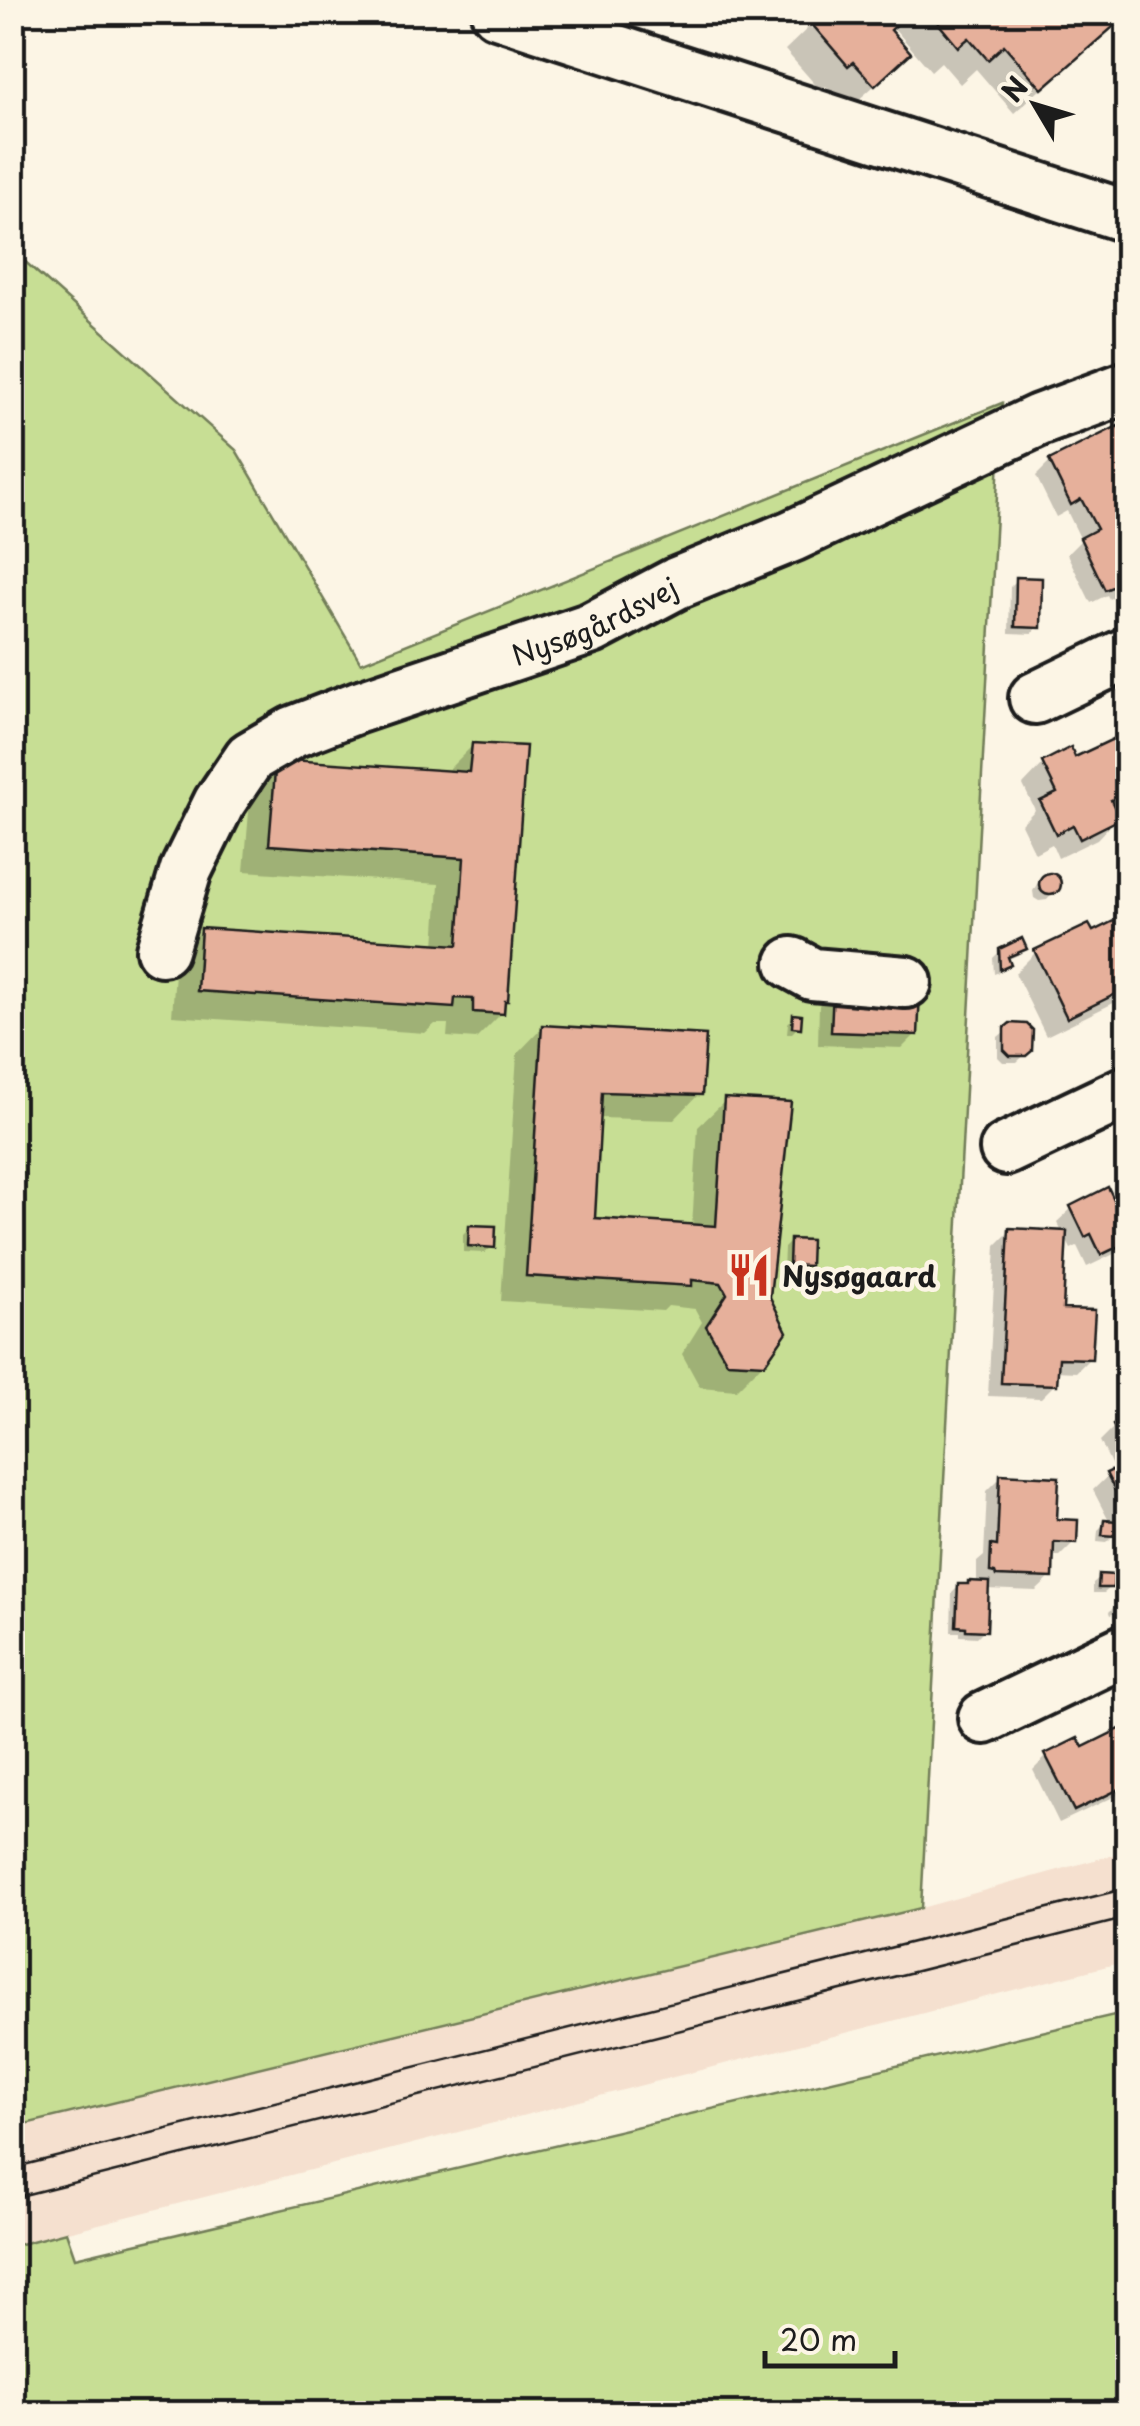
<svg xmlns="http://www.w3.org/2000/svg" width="1140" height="2426" viewBox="0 0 1140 2426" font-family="'Playpen Sans',sans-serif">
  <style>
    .built { fill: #f5e0cf }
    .green { fill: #c7de94; stroke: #727d58; stroke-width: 2.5 }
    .shadow { fill: #0003 }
    .building { fill: #e6b09b; stroke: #1c1c1c; stroke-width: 2.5 }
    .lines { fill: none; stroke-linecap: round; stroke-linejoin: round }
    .minor-casing { stroke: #1c1c1c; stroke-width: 58 }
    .minor { stroke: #fcf5e5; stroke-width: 50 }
    .tram { stroke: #1c1c1c; stroke-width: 2.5 }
    .labels { text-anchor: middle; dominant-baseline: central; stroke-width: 9; stroke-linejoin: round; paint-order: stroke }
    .street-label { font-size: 28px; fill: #1c1c1c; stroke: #fcf5e5 }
    .poi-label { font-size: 28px; font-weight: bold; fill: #1c1c1c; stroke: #fcf5e5; text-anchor: start }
  </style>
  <rect width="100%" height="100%" fill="#fcf5e5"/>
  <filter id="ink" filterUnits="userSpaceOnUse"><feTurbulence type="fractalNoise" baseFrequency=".01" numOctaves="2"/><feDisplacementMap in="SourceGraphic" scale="20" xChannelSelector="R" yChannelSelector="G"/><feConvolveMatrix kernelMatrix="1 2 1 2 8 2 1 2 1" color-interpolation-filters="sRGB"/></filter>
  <g filter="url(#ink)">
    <!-- built -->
    <polygon class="built" points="1127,1851 1127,1961 13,2246 13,2127 921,1908"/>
    <!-- green -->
    <g class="green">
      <polygon points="12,250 236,450 361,663 1002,403 921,1908 13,2127"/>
      <polygon points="1127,2012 1127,2413 13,2413 13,2246 66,2232 75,2258"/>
    </g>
    <!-- shadow -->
    <g class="shadow">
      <polygon points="803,12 1128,12 1014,113 976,69 960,84 941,62 931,71 893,27 889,31 882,79 847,110 826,86 820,90 785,50 810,26 812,29 816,26"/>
      <polygon points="1128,452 1128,587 1109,599 1107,595 1091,603 1067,554 1081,540 1067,511 1056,517 1036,476 1050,462"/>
      <polygon points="1017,580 1038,627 1032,634 1009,633 1010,587"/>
      <polygon points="1128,734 1128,801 1112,808 1117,818 1097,839 1058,858 1052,844 1035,853 1021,824 1035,810 1023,785 1043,764 1074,761"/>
      <polygon points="473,745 506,1000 502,1004 502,1013 476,1039 447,1037 448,1024 435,1024 425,1033 172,1016 176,957 202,930 435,946 439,884 244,871 251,788 277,761 445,773"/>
      <polygon points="1052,875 1057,878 1059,886 1054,892 1047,900 1039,901 1034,898 1033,891 1037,884 1045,877"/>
      <polygon points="1128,917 1128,996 1046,1036 1015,973 1036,952 1092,935"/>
      <polygon points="1024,948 1018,955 1006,960 1008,965 1002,971 994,974 993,958 1000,951"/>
      <polygon points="834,991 916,1034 902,1048 818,1045 819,1005"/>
      <polygon points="794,1016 798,1027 792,1033 787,1033 788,1023"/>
      <polygon points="1011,1026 1030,1050 1017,1062 1003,1062 998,1057 998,1037"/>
      <polygon points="543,1027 700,1093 674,1120 598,1118 592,1220 692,1227 698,1127 725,1101 763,1363 736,1390 700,1387 682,1354 702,1322 695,1309 668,1306 663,1311 501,1301 517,1054"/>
      <polygon points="1128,1168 1128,1188 1121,1175"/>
      <polygon points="1128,1207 1128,1242 1116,1253 1087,1267 1077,1246 1071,1249 1064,1235 1060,1311 1090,1358 1076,1372 1055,1371 1055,1384 1041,1398 988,1396 996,1245 1010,1231 1063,1234 1057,1222 1072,1208 1119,1216"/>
      <polygon points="470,1227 492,1247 485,1253 463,1252 463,1234"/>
      <polygon points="791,1241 807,1265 801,1272 783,1271 784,1248"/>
      <polygon points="1128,1420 1128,1534 1118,1539 1115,1534 1107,1542 1097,1541 1098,1530 1105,1523 1110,1523 1093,1490 1114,1470 1100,1441 1114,1427"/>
      <polygon points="1001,1477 1054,1521 1074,1542 1060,1556 1051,1556 1051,1577 1036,1591 986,1589 984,1630 977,1637 960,1636 960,1632 951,1632 952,1593 959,1586 977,1584 977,1562 984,1556 987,1491"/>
      <polygon points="1100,1577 1111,1587 1104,1593 1093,1593 1093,1583"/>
      <polygon points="1123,1602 1125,1605 1118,1612 1110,1615 1109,1612 1116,1605"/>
      <polygon points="1128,1735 1128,1790 1059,1823 1033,1770 1047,1756 1082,1751 1125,1738"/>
    </g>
    <!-- building -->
    <g class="building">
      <polygon points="821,12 853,12 858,19 865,12 910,12 891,30 911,53 875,86 853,62 848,66 810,22"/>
      <polygon points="929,12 1128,12 1128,14 1042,89 1004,45 988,60 969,38 958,47"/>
      <polygon points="1118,426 1128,446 1128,584 1123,586 1122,583 1105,590 1080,538 1097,529 1081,499 1071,505 1049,460"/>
      <polygon points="1016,577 1042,578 1041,628 1015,627"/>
      <polygon points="1128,732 1128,792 1111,800 1120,819 1080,839 1073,825 1056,834 1040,801 1057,793 1042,762 1071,747 1075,757"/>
      <polygon points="472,743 526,746 508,1001 505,1001 504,1014 473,1012 473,999 455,998 454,1008 197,991 201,928 458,945 464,858 269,845 276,759 469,772"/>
      <circle cx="1050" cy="884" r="11"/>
      <polygon points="1128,914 1128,988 1067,1018 1034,950 1089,924 1093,931"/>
      <polygon points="1022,938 1027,949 1008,957 1011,965 1000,970 999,949"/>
      <polygon points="833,988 920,992 918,1035 831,1032"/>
      <polygon points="793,1014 802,1015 801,1028 792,1027"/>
      <polygon points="1010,1023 1027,1024 1033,1030 1032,1051 1026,1056 1010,1056 1004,1050 1004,1028"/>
      <polygon points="542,1025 706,1035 702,1095 602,1092 595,1218 716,1226 724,1098 791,1102 770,1297 787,1332 765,1364 727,1362 706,1326 727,1294 721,1283 692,1280 692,1286 526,1276"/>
      <polygon points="1108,1187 1128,1228 1128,1242 1101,1255 1091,1234 1085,1237 1070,1206"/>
      <polygon points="469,1225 496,1226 495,1248 468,1246"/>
      <polygon points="1009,1228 1067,1231 1063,1309 1095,1310 1092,1359 1059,1358 1057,1385 1001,1383"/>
      <polygon points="790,1239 811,1240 810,1266 789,1265"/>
      <polygon points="1128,1417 1128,1455 1113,1425"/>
      <polygon points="1128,1463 1128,1516 1106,1473"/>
      <polygon points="1000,1474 1059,1477 1057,1519 1078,1520 1077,1543 1054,1542 1053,1578 996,1576 995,1573 990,1572 991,1545 997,1546"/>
      <polygon points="1104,1520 1118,1521 1116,1536 1102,1535"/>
      <polygon points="1099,1574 1114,1575 1113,1588 1098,1588"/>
      <polygon points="968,1581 989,1582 987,1631 966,1630 966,1627 956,1626 958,1584 968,1584"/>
      <polygon points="1122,1728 1128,1738 1128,1785 1074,1811 1045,1754 1078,1738 1083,1747"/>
    </g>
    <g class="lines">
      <!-- minor casing -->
      <g class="minor-casing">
        <g id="minor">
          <polyline points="497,12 1128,217"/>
          <polyline points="1035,698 1128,653"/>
          <path id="s1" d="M162 950 186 870 219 803 250 757 293 732 358 707 592 628 677 583 792 536 1039 420 1128 387"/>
          <polyline points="792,963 812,974 906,982"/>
          <polyline points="1006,1149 1128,1091"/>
          <polyline points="984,1718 1128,1649"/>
        </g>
      </g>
      <!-- minor -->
      <use href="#minor" class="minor"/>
      <!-- tram -->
      <g class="tram">
        <polyline points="12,2168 1128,1888"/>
        <polyline points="12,2198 1128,1918"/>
      </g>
    </g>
  </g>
  <!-- icons -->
  <defs>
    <g id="restaurant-bare" transform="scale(3.45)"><path d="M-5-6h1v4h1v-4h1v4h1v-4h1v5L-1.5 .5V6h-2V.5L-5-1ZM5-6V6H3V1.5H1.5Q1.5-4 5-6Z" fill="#c8321e" stroke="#fcf5e5" stroke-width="2.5" paint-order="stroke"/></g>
  </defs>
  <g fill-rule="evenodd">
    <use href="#restaurant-bare" x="749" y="1275"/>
  </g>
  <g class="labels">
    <!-- street labels -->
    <g class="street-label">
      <text stroke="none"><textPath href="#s1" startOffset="585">Nysøgårdsvej</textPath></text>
    </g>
    <!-- poi labels -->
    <g class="poi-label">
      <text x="782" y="1275">Nysøgaard</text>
    </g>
  </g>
  <!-- margin -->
  <rect width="1140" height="2426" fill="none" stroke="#fcf5e5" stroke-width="50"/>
  <rect x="25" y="25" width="1090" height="2376" fill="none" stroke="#1c1c1c" stroke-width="4" filter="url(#ink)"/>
  <!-- north arrow -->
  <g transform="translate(1035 105) rotate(308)" stroke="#fcf5e5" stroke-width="8" paint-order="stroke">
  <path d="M0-8L18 38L0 25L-18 38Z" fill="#1c1c1c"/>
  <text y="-15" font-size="28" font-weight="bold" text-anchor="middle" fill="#1c1c1c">N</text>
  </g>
  <!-- scale -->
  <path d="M765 2351v15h130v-15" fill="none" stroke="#1c1c1c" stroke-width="5"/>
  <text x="780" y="2351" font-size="30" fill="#1c1c1c" stroke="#fcf5e5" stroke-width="8" paint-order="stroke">20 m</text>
</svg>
